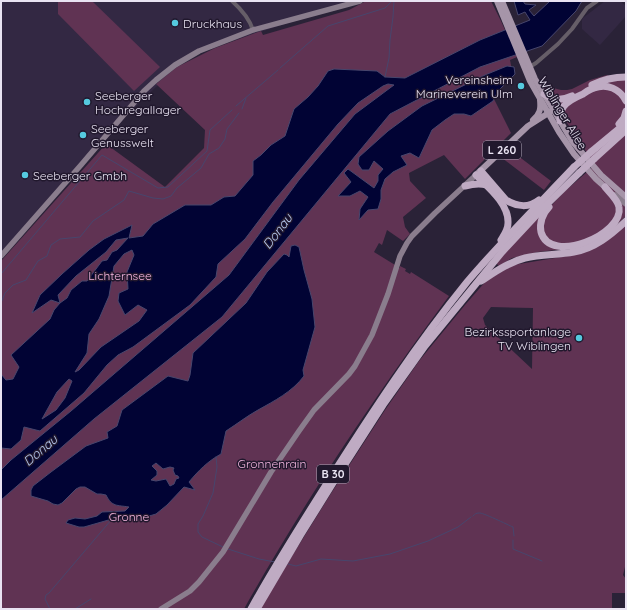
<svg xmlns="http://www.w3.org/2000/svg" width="627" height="610" viewBox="0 0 627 610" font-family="Quicksand,sans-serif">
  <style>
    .built { fill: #332843 }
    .green { fill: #603353; fill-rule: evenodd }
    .water { fill: #010334; stroke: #47466d; fill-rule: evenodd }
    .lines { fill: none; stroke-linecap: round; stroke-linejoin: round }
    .stream { stroke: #47466d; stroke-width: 1 }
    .street { stroke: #665e68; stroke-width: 4 }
    .secondary { stroke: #8a7d8d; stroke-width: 5.5 }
    .primary { stroke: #a695a9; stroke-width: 6 }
    .highway { stroke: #bfabc3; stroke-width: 7 }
    .highway-bridge { stroke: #bfabc3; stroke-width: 7 }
    .poi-dot { fill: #55cadf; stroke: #21182d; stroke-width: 1.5 }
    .labels { text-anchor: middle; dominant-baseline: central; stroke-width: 3; stroke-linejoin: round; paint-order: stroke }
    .shield { fill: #21182d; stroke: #ada6b7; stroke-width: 1 }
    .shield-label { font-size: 11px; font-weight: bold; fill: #e9e3f2 }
    .poi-label { font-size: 12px; fill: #e9e3f2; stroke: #21182d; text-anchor: start }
    .street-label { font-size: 12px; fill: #e9e3f2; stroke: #21182d }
    .park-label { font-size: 12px; fill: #f6b7e1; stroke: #21182d }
    .water-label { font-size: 13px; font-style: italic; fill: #b9cbf3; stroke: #21182d }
  </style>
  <rect width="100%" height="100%" fill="#2a2237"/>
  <!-- built -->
  <g class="built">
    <polygon points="1,1 361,1 361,3 288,23 217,46 183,61 129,113 1,260"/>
    <polygon points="605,1 620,1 626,6 626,16 600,45 582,29 582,20 583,18"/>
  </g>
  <!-- green -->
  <g class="green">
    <polygon points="58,1 92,1 160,67 134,91 58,14"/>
    <path d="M366 1H491L501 21 517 57 510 60 513 76 493 97 511 133 465 179 444 155 409 173 410 181 426 198 403 217 405 227 410 234 403 241 387 230 382 245 379 243 374 252 400 268V266L406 269 405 271 410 274 411 272 449 296C375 396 305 500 244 609H1V261L106 144 165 187 204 148 205 130 156 84 177 67 215 48 261 31 263 35 349 10Z"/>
    <polygon points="607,75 614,80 626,79 626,216 615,226 572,248 538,252 512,258 499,266 496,263 539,215 546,211 564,192 595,165 542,85 561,90 567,90 572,89 590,80"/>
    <polygon points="509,149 551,181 544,190 502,158"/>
    <path d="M626 223V567H625L623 575 626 579V593H612V609H259L330 495 385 410 419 361 465 305 486 281 513 265 567 256ZM491 307 533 308 532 369 485 325 483 318Z"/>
  </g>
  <!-- water -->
  <g class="water">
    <path d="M514 1H523L525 4 536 5 529 10 534 16 550 1H582L576 11 542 46 480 67 390 114 222 317 94 419 1 500V470L11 460 71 411 229 275 299 180 355 114 394 85 388 84 383 86 358 103 338 124 273 202 245 239 218 264 216 277 190 305 133 347 118 355 107 365 84 393 40 431 24 427 21 440 11 449 1 448V374L6 380 13 379 19 367 11 355 50 319 54 310 60 303 51 300 32 313 40 295 62 274 89 250 104 239 132 225 129 238 143 236 153 224 185 205H211L224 197 235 196 253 175V161L261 155 271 145 285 136 294 109 308 97 318 86 328 71 334 69 377 71 385 77 405 78 480 40 530 20 525 12 518 15ZM128 238 117 250 112 252 107 260 102 261 87 281H82L71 290 67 298 60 303 58 295 76 276 106 252 116 240ZM132 250 134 255 127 272 128 289 119 293 118 301 125 315 138 305 147 310 139 321 101 347 79 370 75 372 87 353 89 334 99 319 109 296 114 266 124 254ZM69 379 72 381 65 398 56 410 42 419 57 392Z"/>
    <polygon points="507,66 514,67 515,74 498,91 493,101 471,116 464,114 454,114 445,120 432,130 419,158 410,153 401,156 407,165 393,172 385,179 381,190 381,199 378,209 368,210 359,220 360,209 368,197 360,191 350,196 338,196 351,182 344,173 348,169 374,188 378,181 378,175 383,169 374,161 369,170 362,170 358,164 359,157 388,131 422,106 485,75"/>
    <path d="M295 245 299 247 304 270 312 299 315 327 303 370 304 376C292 392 274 401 258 410 247 416 237 424 226 431L221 454C208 461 198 471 189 482L195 490 184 487 167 505 156 514 139 519H112L84 527H79L66 523 68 520 75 518 85 519 97 516 102 512 125 511 129 507C117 505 112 507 106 495L101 494H97L85 487H80L76 489 62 503 58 505 53 504 48 501 31 496V490L33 486 51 472 86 446 108 438 107 432 117 426 122 410 168 376 188 381 190 375 193 353 246 303 267 272 284 254 287 255 289 257 291 246ZM156 463 163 469 170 467 174 468 173 470 175 475 178 476 179 478 176 479 174 484 170 486 166 479 156 481 151 480 157 475V471L152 466Z"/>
  </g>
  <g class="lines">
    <!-- stream -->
    <g class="stream">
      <polyline points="280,68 328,26 385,8 392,1"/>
      <polyline points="385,77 389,58 390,40 393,17 394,1"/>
      <polyline points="236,106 278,70"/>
      <polyline points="242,109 246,98"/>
      <polyline points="1,274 102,155 158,188 168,187 207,151 210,130 232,110"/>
      <polyline points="1,303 5,293 13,285 26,280 38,261 47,256 51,245 60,239 80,237 93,221 124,200 129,191 153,198 163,199 171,196 177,188 201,168 209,154 219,148 225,139 227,129 239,113"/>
      <polyline points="216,457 217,467 213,493 203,516 198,524 198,532 202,537 223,547"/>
      <path d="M473 516C475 514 476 513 479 513 482 512 508 525 513 527L514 536"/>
      <polyline points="513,540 513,549 542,561"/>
      <polyline points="228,549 259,559 275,562"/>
      <polyline points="288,564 296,566 321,559 353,561 390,554 428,541 458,527 471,517"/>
      <polyline points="50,609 45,599 46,595 49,593 112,519"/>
      <polyline points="75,609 91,599"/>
    </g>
    <!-- street -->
    <g class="street">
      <path d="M232 1C241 9 249 18 253 30"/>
      <polyline points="528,68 536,63 558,44 572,29 587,8 597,1"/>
    </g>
    <!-- secondary -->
    <g class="secondary">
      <polyline points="615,195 626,204"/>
      <polyline points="1,256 81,165 144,91 156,80 175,65 199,51 253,30 360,1"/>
      <polyline points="161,609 190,591 199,582 223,552 271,472 299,431 314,410 349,374 355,366 372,335 388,294 400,256 407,243 412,236 435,213 476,175"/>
    </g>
    <!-- primary -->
    <g class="primary">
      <polyline points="497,1 530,81 559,132 574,154 596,179 605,187"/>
      <polyline points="502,1 535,79 572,141 601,175 626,197"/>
      <path d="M533 120C540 114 541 109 540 100"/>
      <polyline points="478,173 528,126 550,112"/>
    </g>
    <!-- highway -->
    <g class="highway">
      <path d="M592 85C602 80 614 77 626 77"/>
      <path d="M544 94C554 100 561 101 572 96"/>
      <path d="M560 121C560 115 561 110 564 106 569 100 576 97 583 94 586 92 590 89 594 88 607 83 620 89 626 101"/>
      <polyline points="619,124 624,118 626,111"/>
      <polyline points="591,152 626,123"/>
      <polyline points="594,159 626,130"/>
      <path d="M481 171 506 200C517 207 529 208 539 200"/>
      <path d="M476 175C488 187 509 204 508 223 508 230 504 235 501 240"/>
      <path d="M465 186C473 184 479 183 486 185"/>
      <path d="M549 207C543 213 539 223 541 232 550 265 624 235 619 207 618 200 610 193 605 187"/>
      <path d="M481 281C495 272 509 262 525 258 541 254 557 255 574 252 594 249 611 235 626 221"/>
      <path d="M251 609C275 565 302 523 329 480 372 412 416 345 467 282 501 242 538 205 574 167"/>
      <polyline points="257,609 300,536 333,483 383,405 425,346 502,252 542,209 579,173"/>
    </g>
    <!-- highway-bridge -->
    <g class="highway-bridge">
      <polyline points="574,167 591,152"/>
      <polyline points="579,173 594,159"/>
    </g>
  </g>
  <!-- markers -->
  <g class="poi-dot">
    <circle cx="175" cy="23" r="4"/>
    <circle cx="521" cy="86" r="4"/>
    <circle cx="87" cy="102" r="4"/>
    <circle cx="83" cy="135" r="4"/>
    <circle cx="25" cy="175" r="4"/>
    <circle cx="579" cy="338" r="4"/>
  </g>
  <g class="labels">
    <!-- shield labels -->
    <g class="shield">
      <rect x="483" y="141" width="38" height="18" rx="3"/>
      <rect x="317" y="465" width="32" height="18" rx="3"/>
    </g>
    <g class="shield-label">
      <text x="502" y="150">L 260</text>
      <text x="333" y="474">B 30</text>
    </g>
    <!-- poi labels -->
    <g class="poi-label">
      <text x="183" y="23">Druckhaus</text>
      <text x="513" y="79" text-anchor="end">Vereinsheim<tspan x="513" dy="14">Marineverein Ulm</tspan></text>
      <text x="95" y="95">Seeberger<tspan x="95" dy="14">Hochregallager</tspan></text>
      <text x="91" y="128">Seeberger<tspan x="91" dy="14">Genusswelt</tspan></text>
      <text x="33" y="175">Seeberger Gmbh</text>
      <text x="571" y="331" text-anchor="end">Bezirkssportanlage<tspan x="571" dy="14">TV Wiblingen</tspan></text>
    </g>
    <!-- street labels -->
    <g class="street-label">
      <text transform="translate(563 113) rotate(59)">Wiblinger Allee</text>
    </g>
    <!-- park labels -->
    <g class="park-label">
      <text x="120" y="275">Lichternsee</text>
      <text x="272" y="463">Gronnenrain</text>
      <text x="129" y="516">Gronne</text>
    </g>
    <!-- water labels -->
    <g class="water-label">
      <text transform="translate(277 231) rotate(-53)">Donau</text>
      <text transform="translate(40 450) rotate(-40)">Donau</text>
    </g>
  </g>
  <!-- border -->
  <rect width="627" height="610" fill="none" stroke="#e9e3f2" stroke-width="4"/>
</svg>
